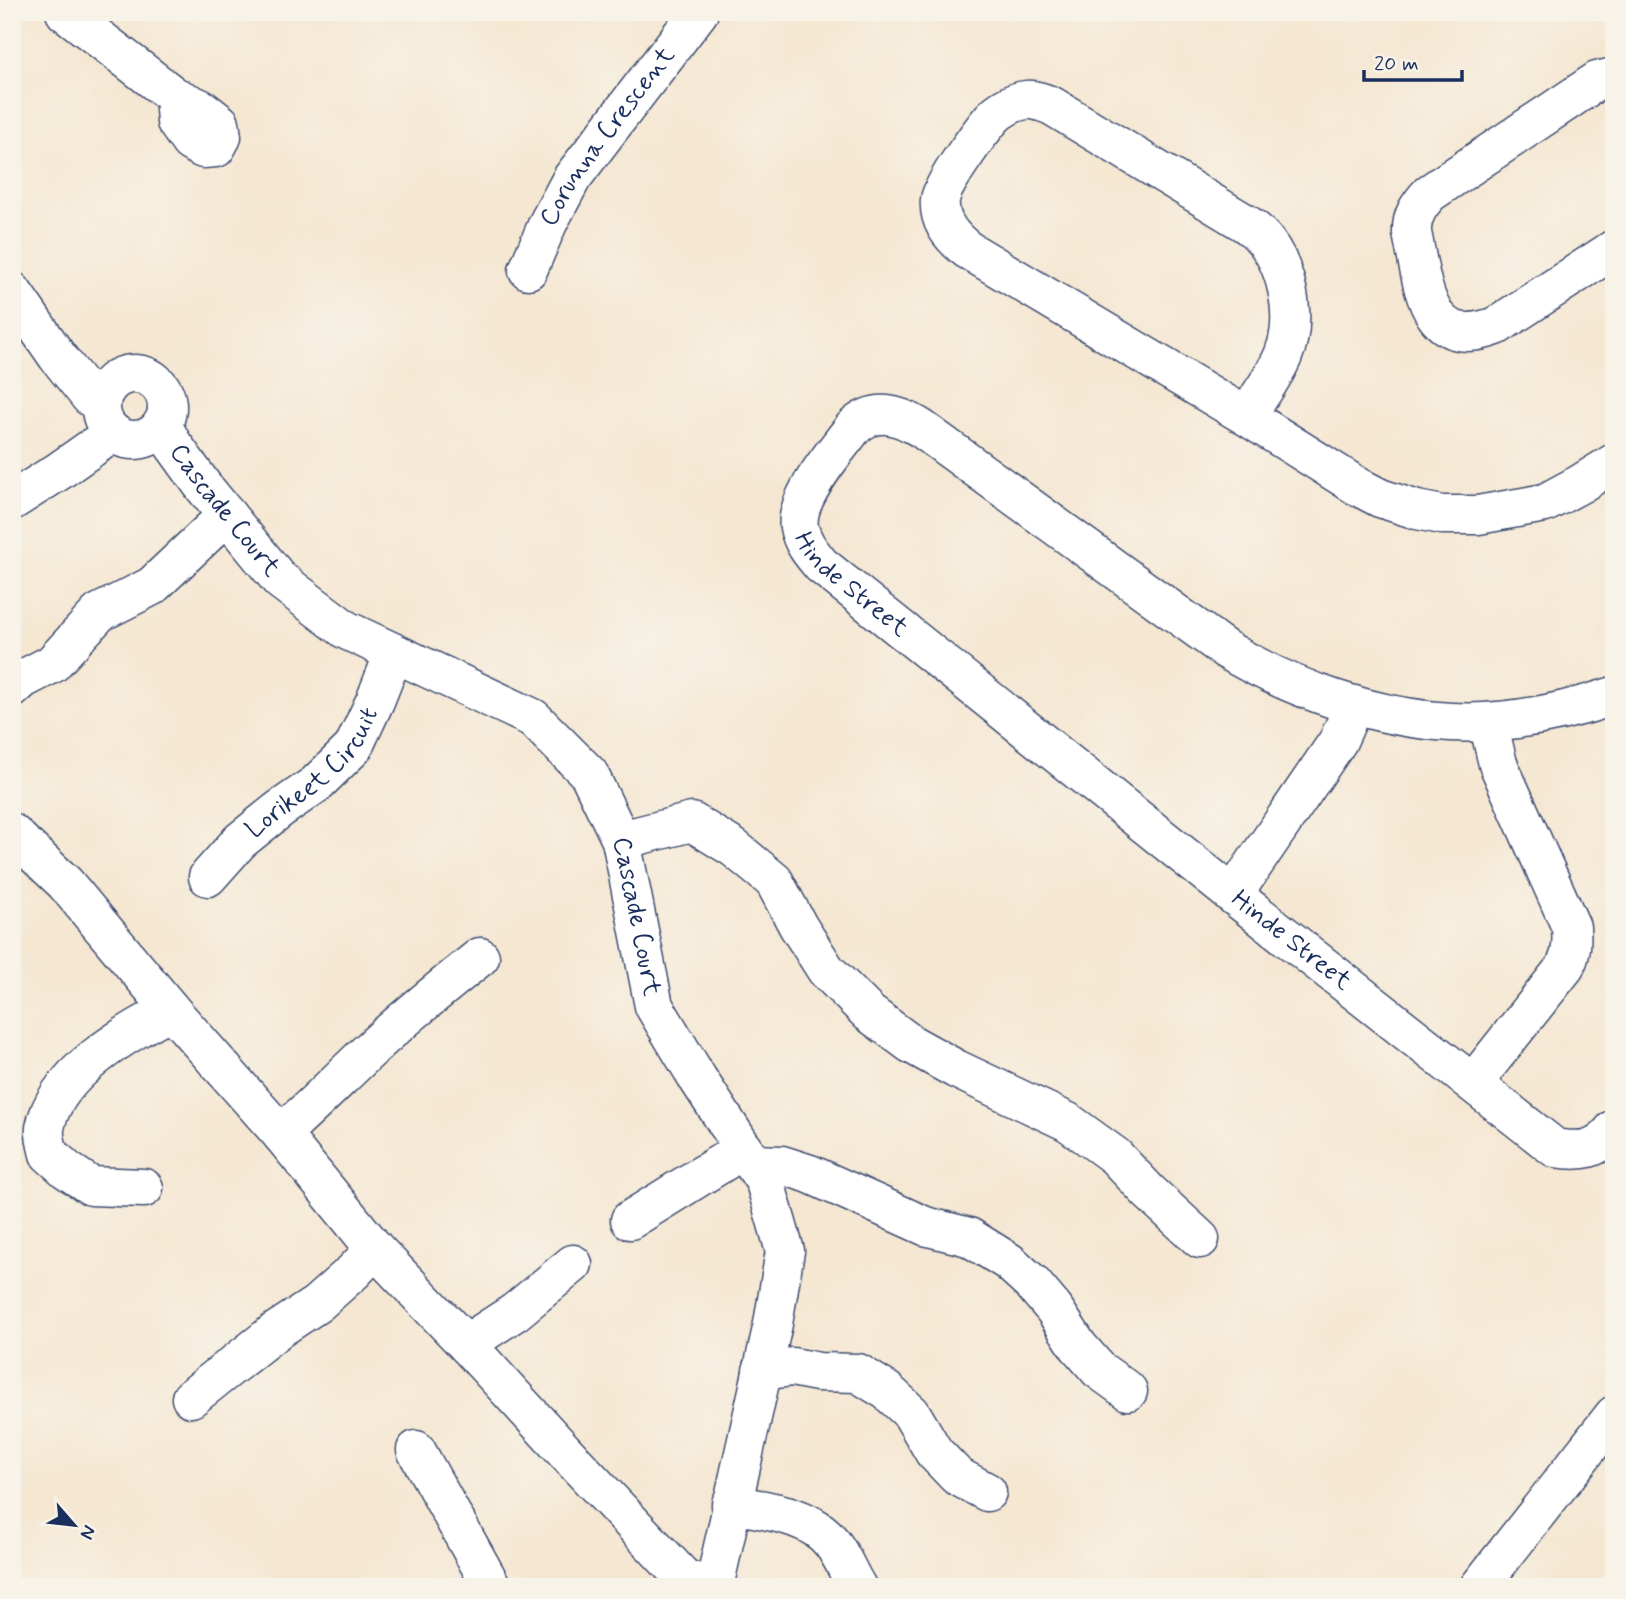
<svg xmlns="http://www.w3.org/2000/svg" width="1626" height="1599" viewBox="0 0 1626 1599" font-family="Mynerve,sans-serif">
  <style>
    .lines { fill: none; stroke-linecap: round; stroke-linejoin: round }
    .minor-casing { stroke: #3c4b6f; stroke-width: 41 }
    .minor { stroke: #fff; stroke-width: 38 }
    .labels { text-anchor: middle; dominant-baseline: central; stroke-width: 7; stroke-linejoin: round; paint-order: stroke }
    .street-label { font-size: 26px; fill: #1b2f5e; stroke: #f7f3e8 }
  </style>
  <rect width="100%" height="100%" fill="#f7f3e8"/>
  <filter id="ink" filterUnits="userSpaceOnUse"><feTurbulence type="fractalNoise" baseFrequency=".0143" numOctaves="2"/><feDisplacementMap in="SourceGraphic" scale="14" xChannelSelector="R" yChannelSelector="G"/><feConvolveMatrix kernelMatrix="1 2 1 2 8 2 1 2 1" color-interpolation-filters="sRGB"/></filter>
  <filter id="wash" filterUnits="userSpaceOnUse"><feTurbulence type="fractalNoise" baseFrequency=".00686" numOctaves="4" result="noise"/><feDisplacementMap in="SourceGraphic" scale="28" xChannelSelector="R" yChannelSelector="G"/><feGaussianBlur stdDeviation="1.57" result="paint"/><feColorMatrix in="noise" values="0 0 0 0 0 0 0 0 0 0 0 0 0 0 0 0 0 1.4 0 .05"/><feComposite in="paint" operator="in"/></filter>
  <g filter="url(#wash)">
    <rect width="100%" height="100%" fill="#f5e7d2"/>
  </g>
  <g filter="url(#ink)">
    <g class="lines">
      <!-- minor casing -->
      <g class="minor-casing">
        <g id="minor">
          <polyline points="65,12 174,96 202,109 220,123 222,137 216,148 203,149 190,142 176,122 174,96"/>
          <path d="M1614 77 1597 81 1430 193C1419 205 1411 216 1412 233 1423 282 1424 353 1496 326L1614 249"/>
          <path id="s1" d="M528 270 548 223 572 178 699 12"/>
          <polyline points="12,291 57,356 90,397 101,400"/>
          <circle cx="134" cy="407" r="33"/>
          <path d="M1246 416C1259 397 1274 377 1283 356 1299 318 1287 261 1258 233 1254 229 1249 226 1245 223L1052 106C1044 103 1035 99 1026 100 1015 101 1000 109 992 118 981 131 941 185 940 200 938 222 952 238 968 250L1246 416 1357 486 1380 498 1417 510 1442 515H1478L1545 503 1580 484 1614 463"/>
          <path id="s2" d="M162 424 172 443 203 486 280 580 346 630 533 718 589 774 621 840 654 1006 698 1079 765 1182 785 1251 773 1324 714 1587"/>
          <polyline points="12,501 59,471 113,433"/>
          <polyline points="12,689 23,679 52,664 99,613 152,586 227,515"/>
          <path id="s3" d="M1614 696C1562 713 1506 725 1451 722 1374 718 1291 689 1225 649L922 429C898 414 875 407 853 428 836 451 794 498 799 527 802 543 812 554 821 565L1233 895 1555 1148C1581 1152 1597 1151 1614 1129"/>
          <polyline points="12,833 65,883 171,1010 281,1134 375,1249 466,1344 566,1453 684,1578 708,1587"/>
          <polyline points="621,840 692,822 734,848 774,881 798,926 826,970 869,1013 911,1044 956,1069 1068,1122 1115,1156 1149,1192 1200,1239"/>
          <path id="s4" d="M208 877 240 841 280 809 316 784 353 748 375 701 394 653"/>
          <polyline points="1233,895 1338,741 1354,705"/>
          <path d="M1473 1083 1565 967C1572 953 1572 942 1571 927L1498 764 1488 722"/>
          <path d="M281 1134C312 1107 341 1077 372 1048 406 1016 443 987 480 957"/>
          <polyline points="753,1164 782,1165 810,1174 925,1226 969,1237 1009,1262 1032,1283 1054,1309 1078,1346 1099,1370 1128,1391"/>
          <path d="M144 1188 91 1186 67 1170 49 1154C47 1146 44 1136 45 1128 55 1074 126 1033 171 1010"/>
          <polyline points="630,1220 744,1149"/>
          <polyline points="466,1344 515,1312 573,1264"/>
          <polyline points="762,1371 792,1367 818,1372 858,1373 887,1391 911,1413 934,1452 957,1476 987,1492"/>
          <polyline points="191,1398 276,1331 317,1304 353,1272 375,1249"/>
          <polyline points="416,1450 492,1587"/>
          <path d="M731 1504C765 1511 809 1513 832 1543 843 1557 848 1573 857 1587"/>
          <polyline points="1479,1587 1614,1415"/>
        </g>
      </g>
      <!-- minor -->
      <use href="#minor" class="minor"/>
    </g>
  </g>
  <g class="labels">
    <!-- street labels -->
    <g class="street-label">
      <text stroke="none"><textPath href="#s1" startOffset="156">Corunna Crescent</textPath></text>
      <text stroke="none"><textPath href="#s2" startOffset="107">Cascade Court</textPath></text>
      <text stroke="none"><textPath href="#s3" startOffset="1050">Hinde Street</textPath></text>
      <text stroke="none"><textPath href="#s4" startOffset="149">Lorikeet Circuit</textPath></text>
      <text stroke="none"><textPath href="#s2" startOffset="716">Cascade Court</textPath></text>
      <text stroke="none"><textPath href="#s3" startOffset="1617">Hinde Street</textPath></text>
    </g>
  </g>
  <!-- margin -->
  <rect width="1626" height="1599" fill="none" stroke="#f7f3e8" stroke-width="42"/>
  <!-- north arrow -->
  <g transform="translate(74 1525) rotate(118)" stroke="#f7f3e8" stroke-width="5" paint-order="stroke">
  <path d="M0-5L12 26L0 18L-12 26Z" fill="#1b2f5e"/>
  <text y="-10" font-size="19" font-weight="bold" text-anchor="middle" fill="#1b2f5e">N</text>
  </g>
  <!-- scale -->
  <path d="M1364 70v10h98v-10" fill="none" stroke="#1b2f5e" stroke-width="3.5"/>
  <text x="1374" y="70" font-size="21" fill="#1b2f5e" stroke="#f7f3e8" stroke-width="5" paint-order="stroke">20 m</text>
</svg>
